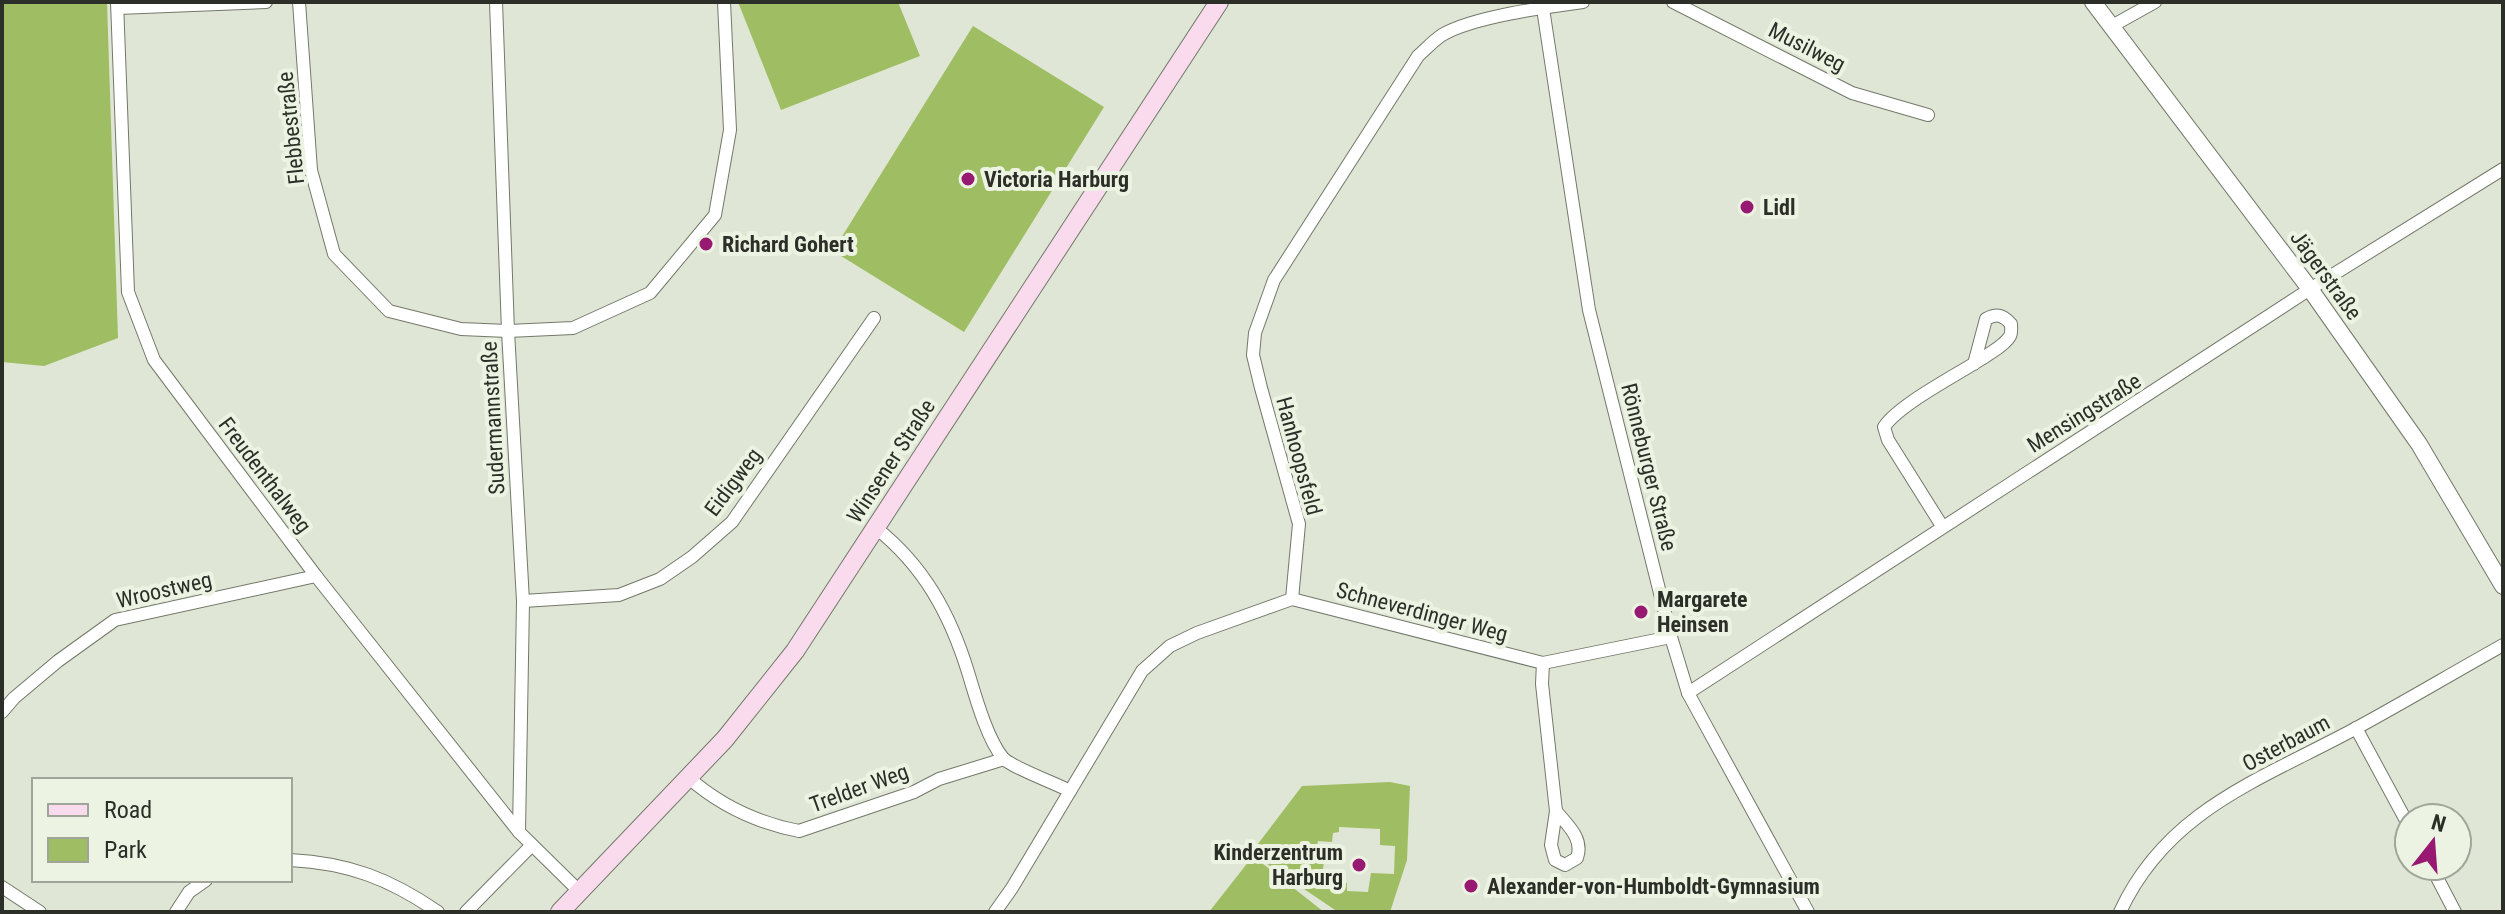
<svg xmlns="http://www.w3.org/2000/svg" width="2505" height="914" viewBox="0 0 2505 914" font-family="'Roboto Condensed',sans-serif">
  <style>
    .green { fill: #9fbd62; fill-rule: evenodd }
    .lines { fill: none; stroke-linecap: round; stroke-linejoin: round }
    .minor-casing { stroke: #73796a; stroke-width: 14 }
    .tertiary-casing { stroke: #73796a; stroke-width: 18 }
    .secondary-casing { stroke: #73796a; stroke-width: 20 }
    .minor { stroke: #fff; stroke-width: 12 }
    .tertiary { stroke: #fff; stroke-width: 16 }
    .secondary { stroke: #fadaed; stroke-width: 18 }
    .poi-dot { fill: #981971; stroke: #ecf3e2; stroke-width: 3 }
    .labels { text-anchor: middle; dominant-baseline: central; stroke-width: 8; stroke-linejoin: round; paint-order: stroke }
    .street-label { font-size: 22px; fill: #2c2f28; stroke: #ecf3e2 }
    .poi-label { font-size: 22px; font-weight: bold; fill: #2c2f28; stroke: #ecf3e2; text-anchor: start }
  </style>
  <rect width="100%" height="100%" fill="#dfe6d5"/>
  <!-- green -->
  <g class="green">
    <polygon points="2,2 107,2 118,338 44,366 2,362"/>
    <polygon points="738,2 898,2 920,56 781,110"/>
    <polygon points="973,26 1104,107 964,332 833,251"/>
    <path d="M1390 782 1410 786 1407 860 1390 912H1338L1251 853 1302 786ZM1339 827 1380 829V845L1395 846 1394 874 1371 873 1368 892 1347 891V883L1329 881 1330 871 1323 870 1324 859 1311 858 1312 846H1317L1318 841 1332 842 1333 833 1339 832Z"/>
    <polygon points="1253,856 1324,912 1209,912"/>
  </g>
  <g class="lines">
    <!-- minor casing -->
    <g class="minor-casing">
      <g id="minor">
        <polyline points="117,2 128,292 154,360 316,576 519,832 579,891"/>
        <polyline points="299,2 311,170 334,254 389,311 461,329 508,331 573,328 650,293 715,215 730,130 724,2"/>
        <polyline points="496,2 508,331 523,601 519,832"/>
        <polyline points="1542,2 1589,310 1671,637 1688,693 1808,912"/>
        <polyline points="1673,2 1852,93 1928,115"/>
        <polyline points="118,8 266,2"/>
        <polyline points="2112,26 2155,2"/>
        <path d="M1942 526 1888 440 1884 427C1899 404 1959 374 1986 356 1993 351 2005 345 2010 336 2012 332 2011 328 2011 324 2003 315 1997 313 1986 319L1974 364"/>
        <path d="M876 528C924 566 950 614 968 672 975 695 987 739 1003 758 1011 767 1057 784 1070 791"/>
        <path d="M1292 599 1299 524 1261 388 1253 355 1255 333 1274 280 1418 56C1426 49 1433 41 1442 35 1472 17 1546 7 1583 2"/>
        <polyline points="1292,599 1543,663 1671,637"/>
        <polyline points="523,601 619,595 660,579 692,557 732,522 874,318"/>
        <path d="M1543 663 1542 684 1556 811 1551 845 1555 860 1565 865 1577 858C1584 838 1567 825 1556 811"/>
        <polyline points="1688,693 2310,289 2503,169"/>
        <polyline points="2,712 14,698 58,661 115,620 316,576"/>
        <polyline points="2356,728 2409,826"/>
        <path d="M689 778C721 806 758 823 799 831L914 792 939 779 1004 759"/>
        <path d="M290 860C349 863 390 879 438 912"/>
        <polyline points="2431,866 2455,912"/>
        <polyline points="2,887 40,912"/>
        <polyline points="176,912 189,892 206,880"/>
        <polyline points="466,912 531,846"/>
        <polyline points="995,912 1012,888 1142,671 1170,646 1197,633 1292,599"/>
        <path d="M2120 912C2166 812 2257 781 2349 732 2401 704 2451 674 2503 645"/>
      </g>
    </g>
    <!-- tertiary casing -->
    <g class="tertiary-casing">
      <polyline id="tertiary" points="2093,2 2310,289 2419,444 2503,586"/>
    </g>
    <!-- secondary casing -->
    <g class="secondary-casing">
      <polyline id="secondary" points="560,912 725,739 795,651 1219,2"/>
    </g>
    <!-- minor -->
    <use href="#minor" class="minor"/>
    <!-- tertiary -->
    <use href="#tertiary" class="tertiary"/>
    <!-- secondary -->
    <use href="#secondary" class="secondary"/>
  </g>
  <!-- markers -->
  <g class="poi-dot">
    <circle cx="968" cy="179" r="8"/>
    <circle cx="1747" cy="207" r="8"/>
    <circle cx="706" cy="244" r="8"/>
    <circle cx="1641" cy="612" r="8"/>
    <circle cx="1359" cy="865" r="8"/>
    <circle cx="1471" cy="886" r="8"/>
  </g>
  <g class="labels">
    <!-- street labels -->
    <g class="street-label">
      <text transform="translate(1807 47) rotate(27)">Musilweg</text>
      <text transform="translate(291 128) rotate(-96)">Flebbestraße</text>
      <text transform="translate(2326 275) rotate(54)">Jägerstraße</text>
      <text transform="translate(2084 413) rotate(-32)">Mensingstraße</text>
      <text transform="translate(493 418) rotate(-93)">Sudermannstraße</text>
      <text transform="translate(1299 456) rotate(75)">Hanhoopsfeld</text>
      <text transform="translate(891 461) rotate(-57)">Winsener Straße</text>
      <text transform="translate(1649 467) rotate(76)">Rönneburger Straße</text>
      <text transform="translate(265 475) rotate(53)">Freudenthalweg</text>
      <text transform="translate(733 482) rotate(-53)">Eidigweg</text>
      <text transform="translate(164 590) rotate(-13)">Wroostweg</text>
      <text transform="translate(1422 612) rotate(15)">Schneverdinger Weg</text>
      <text transform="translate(2286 743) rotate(-28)">Osterbaum</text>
      <text transform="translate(859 788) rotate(-20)">Trelder Weg</text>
    </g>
    <!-- poi labels -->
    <g class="poi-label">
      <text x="984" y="179">Victoria Harburg</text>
      <text x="1763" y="207">Lidl</text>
      <text x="722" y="244">Richard Gohert</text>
      <text x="1657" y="599">Margarete<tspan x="1657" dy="25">Heinsen</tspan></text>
      <text x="1343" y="852" text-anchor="end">Kinderzentrum<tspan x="1343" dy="25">Harburg</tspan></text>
      <text x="1487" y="886">Alexander-von-Humboldt-Gymnasium</text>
    </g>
  </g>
  <!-- border -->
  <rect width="2505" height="914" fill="none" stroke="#2c2f28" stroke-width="8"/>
  <!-- legend -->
  <rect x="32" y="778" width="260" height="104" fill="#ecf3e2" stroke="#9fa598" stroke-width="2"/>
  <rect x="48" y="804" width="40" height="12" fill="#fadaed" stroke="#9fa598" stroke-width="2"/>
  <text x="104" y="818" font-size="24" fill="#2c2f28">Road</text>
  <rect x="48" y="838" width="40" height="24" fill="#9fbd62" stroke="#9fa598" stroke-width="2"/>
  <text x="104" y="858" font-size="24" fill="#2c2f28">Park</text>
  <!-- north arrow -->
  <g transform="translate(2433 842) rotate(17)"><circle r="38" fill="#ecf3e2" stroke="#9fa598" stroke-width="2"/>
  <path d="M0-6L14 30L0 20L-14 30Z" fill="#981971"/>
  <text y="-12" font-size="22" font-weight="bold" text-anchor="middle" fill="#2c2f28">N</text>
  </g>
</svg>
